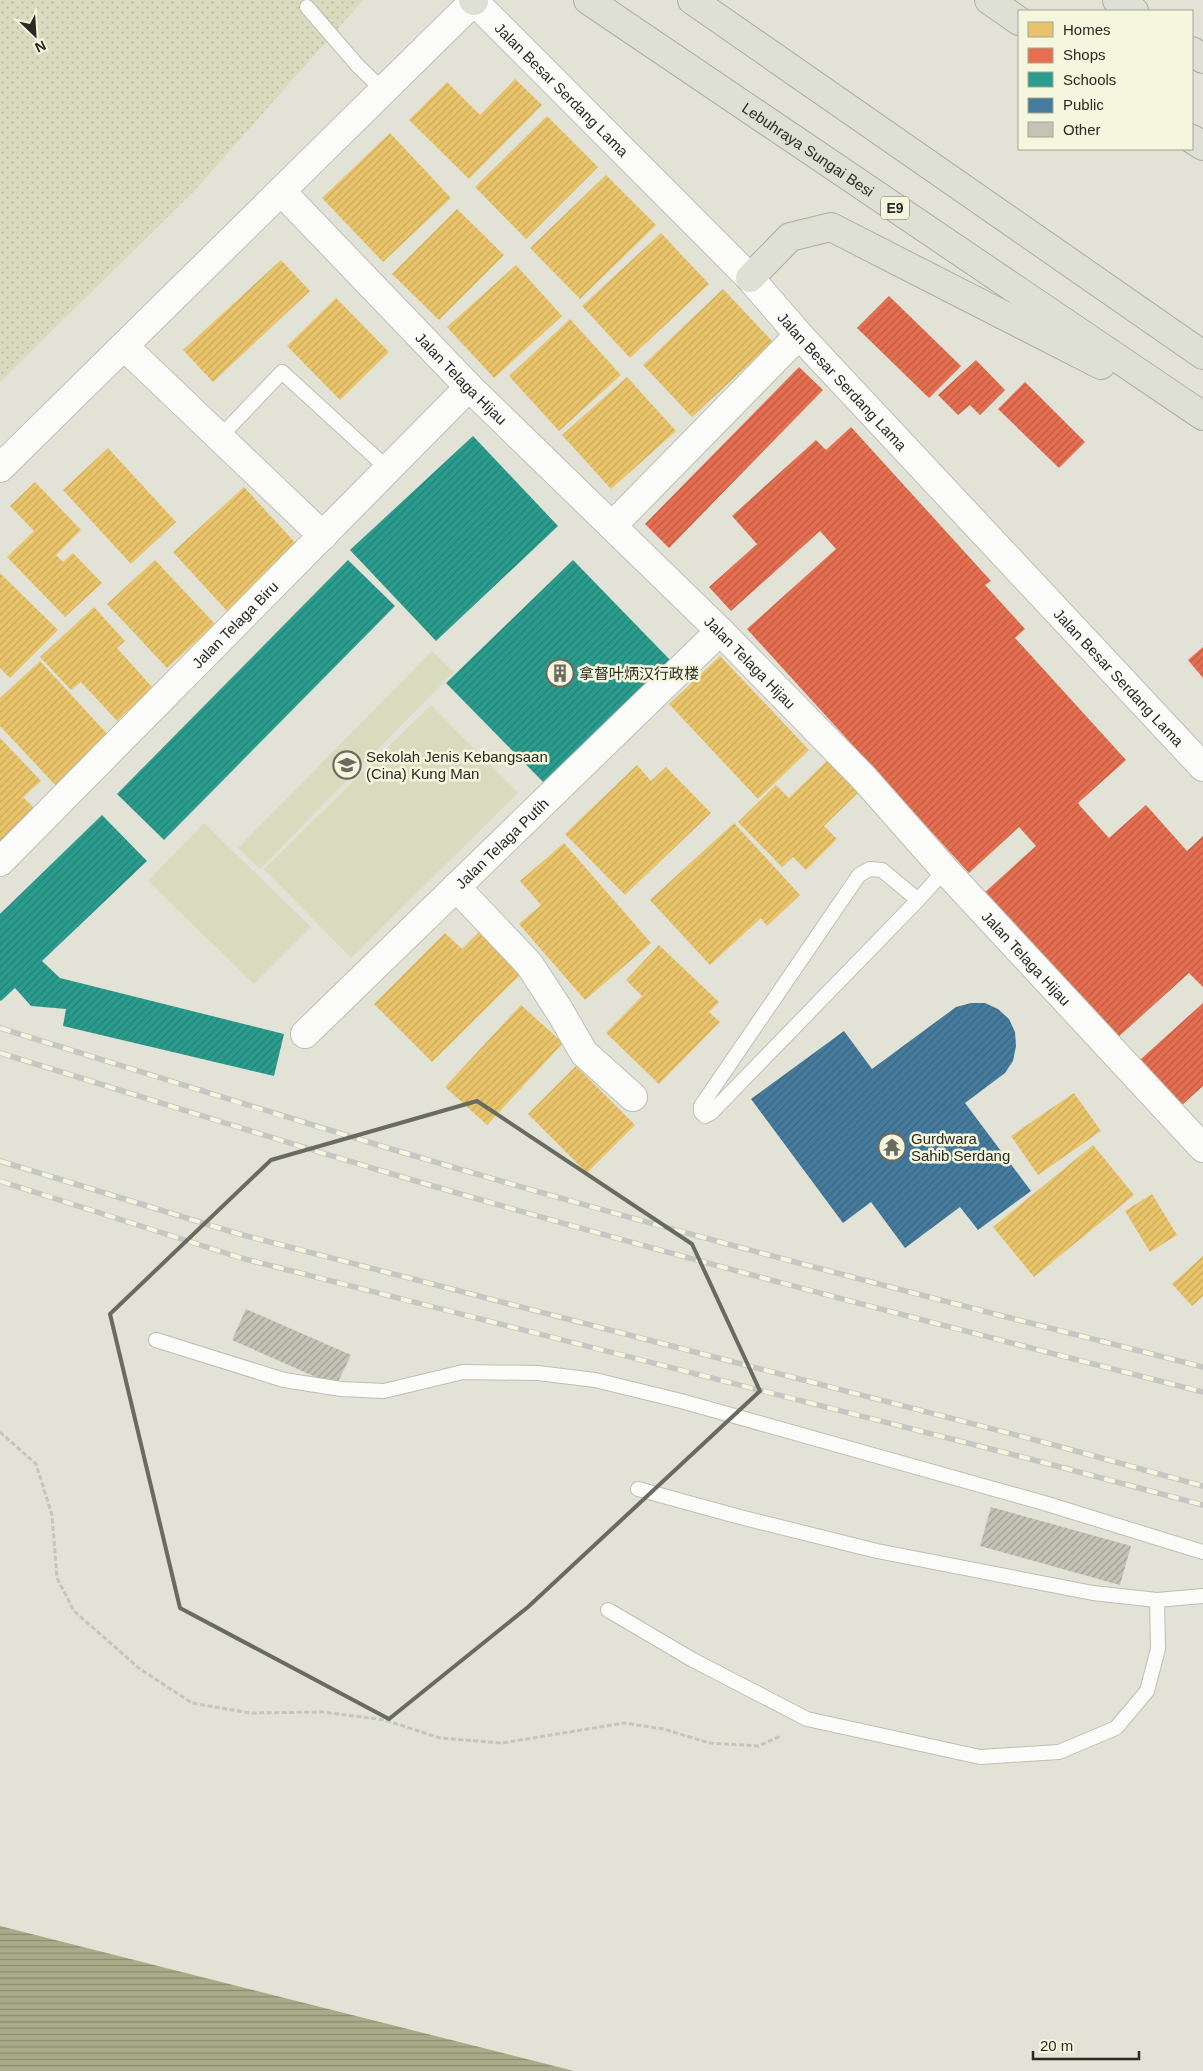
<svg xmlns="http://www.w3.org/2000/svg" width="1203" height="2071" viewBox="0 0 1203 2071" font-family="Arial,'Noto Sans SC',sans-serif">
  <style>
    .green { fill: url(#green-dots) }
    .pitch { fill: #d8dbbd }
    .water { fill: url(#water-rules) }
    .homes { fill: url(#homes-hatch) }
    .shops { fill: url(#shops-hatch) }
    .schools { fill: url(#schools-hatch) }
    .public { fill: url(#public-hatch) }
    .building { fill: url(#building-hatch) }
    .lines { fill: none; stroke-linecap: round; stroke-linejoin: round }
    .service-casing { stroke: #bebfb4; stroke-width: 16 }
    .minor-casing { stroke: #bebfb4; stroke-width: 30 }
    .motorway-casing { stroke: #acad9d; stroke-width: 30 }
    .path { stroke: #c4c5c0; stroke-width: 3; stroke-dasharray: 5 2.5; stroke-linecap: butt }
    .service { stroke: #fbfbf9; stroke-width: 14 }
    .minor { stroke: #fbfbf9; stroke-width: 28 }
    .motorway { stroke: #dfe0d5; stroke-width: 28 }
    .rail-casing { stroke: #c6c6c2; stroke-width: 5.5 }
    .rail { stroke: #f4f7dd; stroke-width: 4; stroke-dasharray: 11; stroke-linecap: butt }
    .marked { fill: none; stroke: #6a6b60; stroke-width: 4; stroke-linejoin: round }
    .labels { text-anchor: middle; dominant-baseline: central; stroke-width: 5; stroke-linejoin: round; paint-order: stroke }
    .shield { fill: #f4f7dd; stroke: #666859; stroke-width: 1 }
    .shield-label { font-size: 14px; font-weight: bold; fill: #292a21 }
    .street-label { font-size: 15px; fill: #292a21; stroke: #f4f7dd }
    .poi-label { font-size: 15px; fill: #292a21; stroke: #f4f7dd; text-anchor: start }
  </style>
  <defs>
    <pattern id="green-dots" width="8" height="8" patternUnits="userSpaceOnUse" patternTransform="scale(1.25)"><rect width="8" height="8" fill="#d8dbbd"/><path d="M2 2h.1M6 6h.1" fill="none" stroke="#b9bca2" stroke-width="1.8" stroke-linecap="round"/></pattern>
    <pattern id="water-rules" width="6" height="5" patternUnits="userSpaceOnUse" patternTransform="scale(1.25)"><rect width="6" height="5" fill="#a9ac89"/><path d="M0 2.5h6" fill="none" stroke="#8a8c70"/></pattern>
    <pattern id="homes-hatch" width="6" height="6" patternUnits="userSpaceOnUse" patternTransform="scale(1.25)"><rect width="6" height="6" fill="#e9c46a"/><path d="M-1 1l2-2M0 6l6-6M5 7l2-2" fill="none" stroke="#c8a95c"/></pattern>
    <pattern id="shops-hatch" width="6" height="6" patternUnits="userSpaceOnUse" patternTransform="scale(1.25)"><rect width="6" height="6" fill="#e76f51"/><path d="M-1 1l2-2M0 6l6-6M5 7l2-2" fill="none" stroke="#bb5b43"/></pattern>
    <pattern id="schools-hatch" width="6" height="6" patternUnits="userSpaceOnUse" patternTransform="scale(1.25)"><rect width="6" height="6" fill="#2a9d8f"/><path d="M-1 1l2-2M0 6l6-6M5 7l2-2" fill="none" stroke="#248074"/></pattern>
    <pattern id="public-hatch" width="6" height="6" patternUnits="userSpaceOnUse" patternTransform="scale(1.25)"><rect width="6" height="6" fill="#457b9d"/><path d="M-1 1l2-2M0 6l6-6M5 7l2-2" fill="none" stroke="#3a6580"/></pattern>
    <pattern id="building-hatch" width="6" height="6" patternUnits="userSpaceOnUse" patternTransform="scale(1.25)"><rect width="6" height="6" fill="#c3c4b6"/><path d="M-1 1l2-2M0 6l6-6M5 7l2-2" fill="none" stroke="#9e9f94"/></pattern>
  </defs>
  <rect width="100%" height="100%" fill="#e2e3d6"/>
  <!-- green -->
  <polygon class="green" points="0,0 363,0 196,189 0,382"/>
  <!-- pitch -->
  <g class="pitch">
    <polygon points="432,651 454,672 260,869 238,848"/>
    <polygon points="431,705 518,793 351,958 264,869"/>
    <polygon points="204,823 311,927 254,984 148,881"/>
  </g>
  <!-- water -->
  <polygon class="water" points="0,1926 574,2071 0,2071"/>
  <!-- homes -->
  <g class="homes">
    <polygon points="515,79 542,105 469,179 409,120 447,82 480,115"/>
    <polygon points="547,116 598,167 526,239 475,187"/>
    <polygon points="390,133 451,198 383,262 322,198"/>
    <polygon points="606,175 656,225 580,299 530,248"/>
    <polygon points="457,209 504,255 439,320 392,274"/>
    <polygon points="661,233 709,284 630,358 582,306"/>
    <polygon points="281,260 310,291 213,382 183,350"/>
    <polygon points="516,265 562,316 494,378 447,327"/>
    <polygon points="723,289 773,342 692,417 643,365"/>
    <polygon points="336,298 389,352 340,400 287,346"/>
    <polygon points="570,319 621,375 559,431 509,376"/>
    <polygon points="627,377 676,431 611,489 562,435"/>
    <polygon points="108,448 176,522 131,564 63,490"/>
    <polygon points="35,482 81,530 56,555 63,562 73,553 102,583 65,617 7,557 34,531 10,506"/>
    <polygon points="244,487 299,547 228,612 173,552"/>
    <polygon points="155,560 215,624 167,668 107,604"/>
    <polygon points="0,573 58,630 10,678 0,668"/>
    <polygon points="94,607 125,641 117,648 153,688 117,721 81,682 71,690 40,657"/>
    <polygon points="720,656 809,750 758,799 669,704"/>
    <polygon points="40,661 111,738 57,787 0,726 0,698"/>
    <polygon points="0,738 41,781 23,797 38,812 0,847"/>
    <polygon points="831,757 862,789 824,826 837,839 806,870 793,857 782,867 738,822 776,785 789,798"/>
    <polygon points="637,765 651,781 666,767 711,813 625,895 565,834"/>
    <polygon points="734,823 800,895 767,926 761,918 710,965 650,900"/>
    <polygon points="564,843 651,943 585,1000 519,924 541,905 520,881"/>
    <polygon points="481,930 523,972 432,1062 374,1004 445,933 462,949"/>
    <polygon points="659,945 719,1002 709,1012 720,1022 659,1084 606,1033 642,996 626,980"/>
    <polygon points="521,1005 563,1043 487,1125 445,1087"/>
    <polygon points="576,1066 635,1125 587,1173 528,1114"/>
    <polygon points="1074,1093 1101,1131 1038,1175 1011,1136"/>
    <polygon points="1093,1145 1134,1195 1034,1277 993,1227"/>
    <polygon points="1152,1194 1177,1235 1150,1252 1125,1211"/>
    <polygon points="1203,1256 1203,1296 1192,1306 1172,1284"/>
  </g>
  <!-- shops -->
  <g class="shops">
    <polygon points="889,296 961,366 929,398 857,328"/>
    <polygon points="976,360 1005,390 980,415 970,405 958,415 938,395"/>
    <polygon points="799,367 823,390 669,548 645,524"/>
    <polygon points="1025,382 1085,442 1059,468 998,409"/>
    <polygon points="851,427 991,581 985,585 1025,629 1015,638 1126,760 1078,803 1080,806 1109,838 1146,805 1187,851 1203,836 1203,987 1189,973 1115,1040 983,894 1036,846 1019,827 969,873 747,629 836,549 820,531 731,611 709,587 757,544 732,516 816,440 826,450"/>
    <polygon points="1203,647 1203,678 1188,660"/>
    <polygon points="1203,1003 1203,1086 1173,1113 1131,1068"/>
  </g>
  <!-- schools -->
  <g class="schools">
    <polygon points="473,436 558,526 436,641 350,550"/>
    <polygon points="348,560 395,606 164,840 117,794"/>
    <polygon points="573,560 674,664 548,787 446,683"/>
    <polygon points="102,815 147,861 42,961 60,978 284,1034 274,1076 63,1026 66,1009 31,1006 15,988 1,1001 0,1000 0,914"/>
  </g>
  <!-- public -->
  <polygon class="public" points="971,1003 985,1003 998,1009 1009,1019 1015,1032 1016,1046 1013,1061 1005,1073 965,1103 1031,1191 978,1230 960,1207 905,1248 871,1202 843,1223 751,1099 844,1031 872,1069 956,1007"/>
  <!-- building -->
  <g class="building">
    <polygon points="246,1309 351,1355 336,1386 232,1340"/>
    <polygon points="991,1507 1131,1546 1120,1585 980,1546"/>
  </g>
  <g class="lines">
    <!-- service casing -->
    <g class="service-casing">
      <g id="service">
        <polyline points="307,7 358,66 383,90"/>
        <polyline points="219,438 282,372 388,469"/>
        <polyline points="918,900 882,870 870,869 859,875 701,1106 701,1112 705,1116 711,1113 918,900 945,870"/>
        <polyline points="156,1340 284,1380 341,1389 384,1391 463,1372 538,1373 595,1380 681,1401 1044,1503 1203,1552"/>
        <polyline points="638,1489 740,1517 877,1551 1093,1593 1157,1600 1203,1596"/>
        <polyline points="608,1610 693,1660 807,1719 980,1757 1059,1752 1116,1728 1147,1691 1158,1649 1157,1600"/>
      </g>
    </g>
    <!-- minor casing -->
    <g class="minor-casing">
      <g id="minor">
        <path id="s1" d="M281 191 469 387 720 631 863 777 945 870 1203 1148"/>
        <polyline points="124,346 323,536"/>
        <path id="s2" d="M0 468 474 1 750 278 799 335 1203 767"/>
        <polyline points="612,526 799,335"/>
        <path id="s3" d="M0 862 469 387"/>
        <polyline points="456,887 529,964 559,1010 584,1053 633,1097"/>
        <path id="s4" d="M305 1034 720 631"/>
      </g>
    </g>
    <!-- motorway casing -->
    <g class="motorway-casing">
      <g id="motorway">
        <polyline points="473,0 474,1"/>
        <path id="s5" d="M588 0 1203 416"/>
        <polyline points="692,0 1203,355"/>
        <polyline points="989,0 1019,21"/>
        <polyline points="1117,0 1134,11"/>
        <polyline points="1192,51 1203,59"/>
        <polyline points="1192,139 1203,146"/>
        <polyline points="750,278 790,237 831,227 1101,365"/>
      </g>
    </g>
    <!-- path -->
    <polyline class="path" points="0,1432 36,1464 52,1515 57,1578 74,1611 140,1669 192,1703 250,1713 323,1712 385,1720 440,1738 502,1743 624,1723 663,1729 710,1743 758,1746 781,1736"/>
    <!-- service -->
    <use href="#service" class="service"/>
    <!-- minor -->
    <use href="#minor" class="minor"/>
    <!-- motorway -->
    <use href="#motorway" class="motorway"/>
    <!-- rail casing -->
    <g class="rail-casing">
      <g id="rail">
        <path d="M0 1028C126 1067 252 1107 378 1145 651 1227 927 1297 1203 1367"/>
        <path d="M0 1053C124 1091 248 1131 372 1168 647 1250 925 1321 1203 1392"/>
        <polyline points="0,1161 239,1234 1043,1442 1203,1486"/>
        <polyline points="0,1181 241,1258 1034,1460 1203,1505"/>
      </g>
    </g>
    <!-- rail -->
    <use href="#rail" class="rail"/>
  </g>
  <!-- marked area -->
  <path class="marked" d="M477 1101 692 1244 760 1391 528 1607 389 1719 180 1608 110 1314 271 1160Z"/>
  <!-- icons -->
  <defs>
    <g id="building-ring" transform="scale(1.4375)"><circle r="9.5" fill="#f4f7dd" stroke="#6a6b60" stroke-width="1.5"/><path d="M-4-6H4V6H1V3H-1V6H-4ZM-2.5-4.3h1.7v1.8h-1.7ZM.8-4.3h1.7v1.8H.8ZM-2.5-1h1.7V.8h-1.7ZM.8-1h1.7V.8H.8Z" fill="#6a6b60"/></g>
    <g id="school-ring" transform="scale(1.4375)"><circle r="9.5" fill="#f4f7dd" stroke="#6a6b60" stroke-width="1.5"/><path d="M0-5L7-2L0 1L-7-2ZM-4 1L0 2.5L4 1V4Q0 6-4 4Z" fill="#6a6b60"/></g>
    <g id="temple-ring" transform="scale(1.4375)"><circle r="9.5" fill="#f4f7dd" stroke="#6a6b60" stroke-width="1.5"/><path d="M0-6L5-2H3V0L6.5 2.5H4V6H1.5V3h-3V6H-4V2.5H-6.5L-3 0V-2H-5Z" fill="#6a6b60"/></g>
  </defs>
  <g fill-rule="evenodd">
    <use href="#building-ring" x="560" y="673"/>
    <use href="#school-ring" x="347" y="765"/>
    <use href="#temple-ring" x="892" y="1147"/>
  </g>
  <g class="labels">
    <!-- shield labels -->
    <rect class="shield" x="881" y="196.5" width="28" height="23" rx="4"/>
    <g class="shield-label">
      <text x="895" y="208">E9</text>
    </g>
    <!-- street labels -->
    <g class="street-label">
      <text stroke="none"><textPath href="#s2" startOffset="790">Jalan Besar Serdang Lama</textPath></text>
      <text stroke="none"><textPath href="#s5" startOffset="266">Lebuhraya Sungai Besi</textPath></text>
      <text stroke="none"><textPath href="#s1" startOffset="260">Jalan Telaga Hijau</textPath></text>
      <text stroke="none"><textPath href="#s2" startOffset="1195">Jalan Besar Serdang Lama</textPath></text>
      <text stroke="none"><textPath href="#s3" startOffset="334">Jalan Telaga Biru</textPath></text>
      <text stroke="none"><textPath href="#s1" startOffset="665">Jalan Telaga Hijau</textPath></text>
      <text stroke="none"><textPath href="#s2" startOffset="1600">Jalan Besar Serdang Lama</textPath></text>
      <text stroke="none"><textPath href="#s4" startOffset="274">Jalan Telaga Putih</textPath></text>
      <text stroke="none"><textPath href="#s1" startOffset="1070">Jalan Telaga Hijau</textPath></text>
    </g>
    <!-- poi labels -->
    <g class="poi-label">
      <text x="579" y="673">拿督叶炳汉行政楼</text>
      <text x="366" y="756">Sekolah Jenis Kebangsaan<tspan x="366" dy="17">(Cina) Kung Man</tspan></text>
      <text x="911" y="1138">Gurdwara<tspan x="911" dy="17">Sahib Serdang</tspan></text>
    </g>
  </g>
  <!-- legend -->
  <rect x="1018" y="10" width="175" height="140" fill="#f4f7dd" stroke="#a3a592"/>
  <rect x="1028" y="22" width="25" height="15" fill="#e9c46a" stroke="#a3a592"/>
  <text x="1063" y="35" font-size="15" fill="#292a21">Homes</text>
  <rect x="1028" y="48" width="25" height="15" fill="#e76f51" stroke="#a3a592"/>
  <text x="1063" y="60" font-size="15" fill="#292a21">Shops</text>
  <rect x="1028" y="72" width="25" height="15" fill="#2a9d8f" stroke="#a3a592"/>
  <text x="1063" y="85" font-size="15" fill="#292a21">Schools</text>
  <rect x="1028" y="98" width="25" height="15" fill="#457b9d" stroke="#a3a592"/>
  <text x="1063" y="110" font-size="15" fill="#292a21">Public</text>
  <rect x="1028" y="122" width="25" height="15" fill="#c3c4b6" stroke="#a3a592"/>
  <text x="1063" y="135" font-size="15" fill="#292a21">Other</text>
  <!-- north arrow -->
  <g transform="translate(35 35) rotate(155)" stroke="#f4f7dd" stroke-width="4" paint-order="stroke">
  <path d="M0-4L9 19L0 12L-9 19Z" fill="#292a21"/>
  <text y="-8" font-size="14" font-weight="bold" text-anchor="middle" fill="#292a21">N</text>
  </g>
  <!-- scale -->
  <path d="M1033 2051v8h106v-8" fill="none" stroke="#292a21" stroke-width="2.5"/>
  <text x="1040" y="2051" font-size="15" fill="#292a21" stroke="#f4f7dd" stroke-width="4" paint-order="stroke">20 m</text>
</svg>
